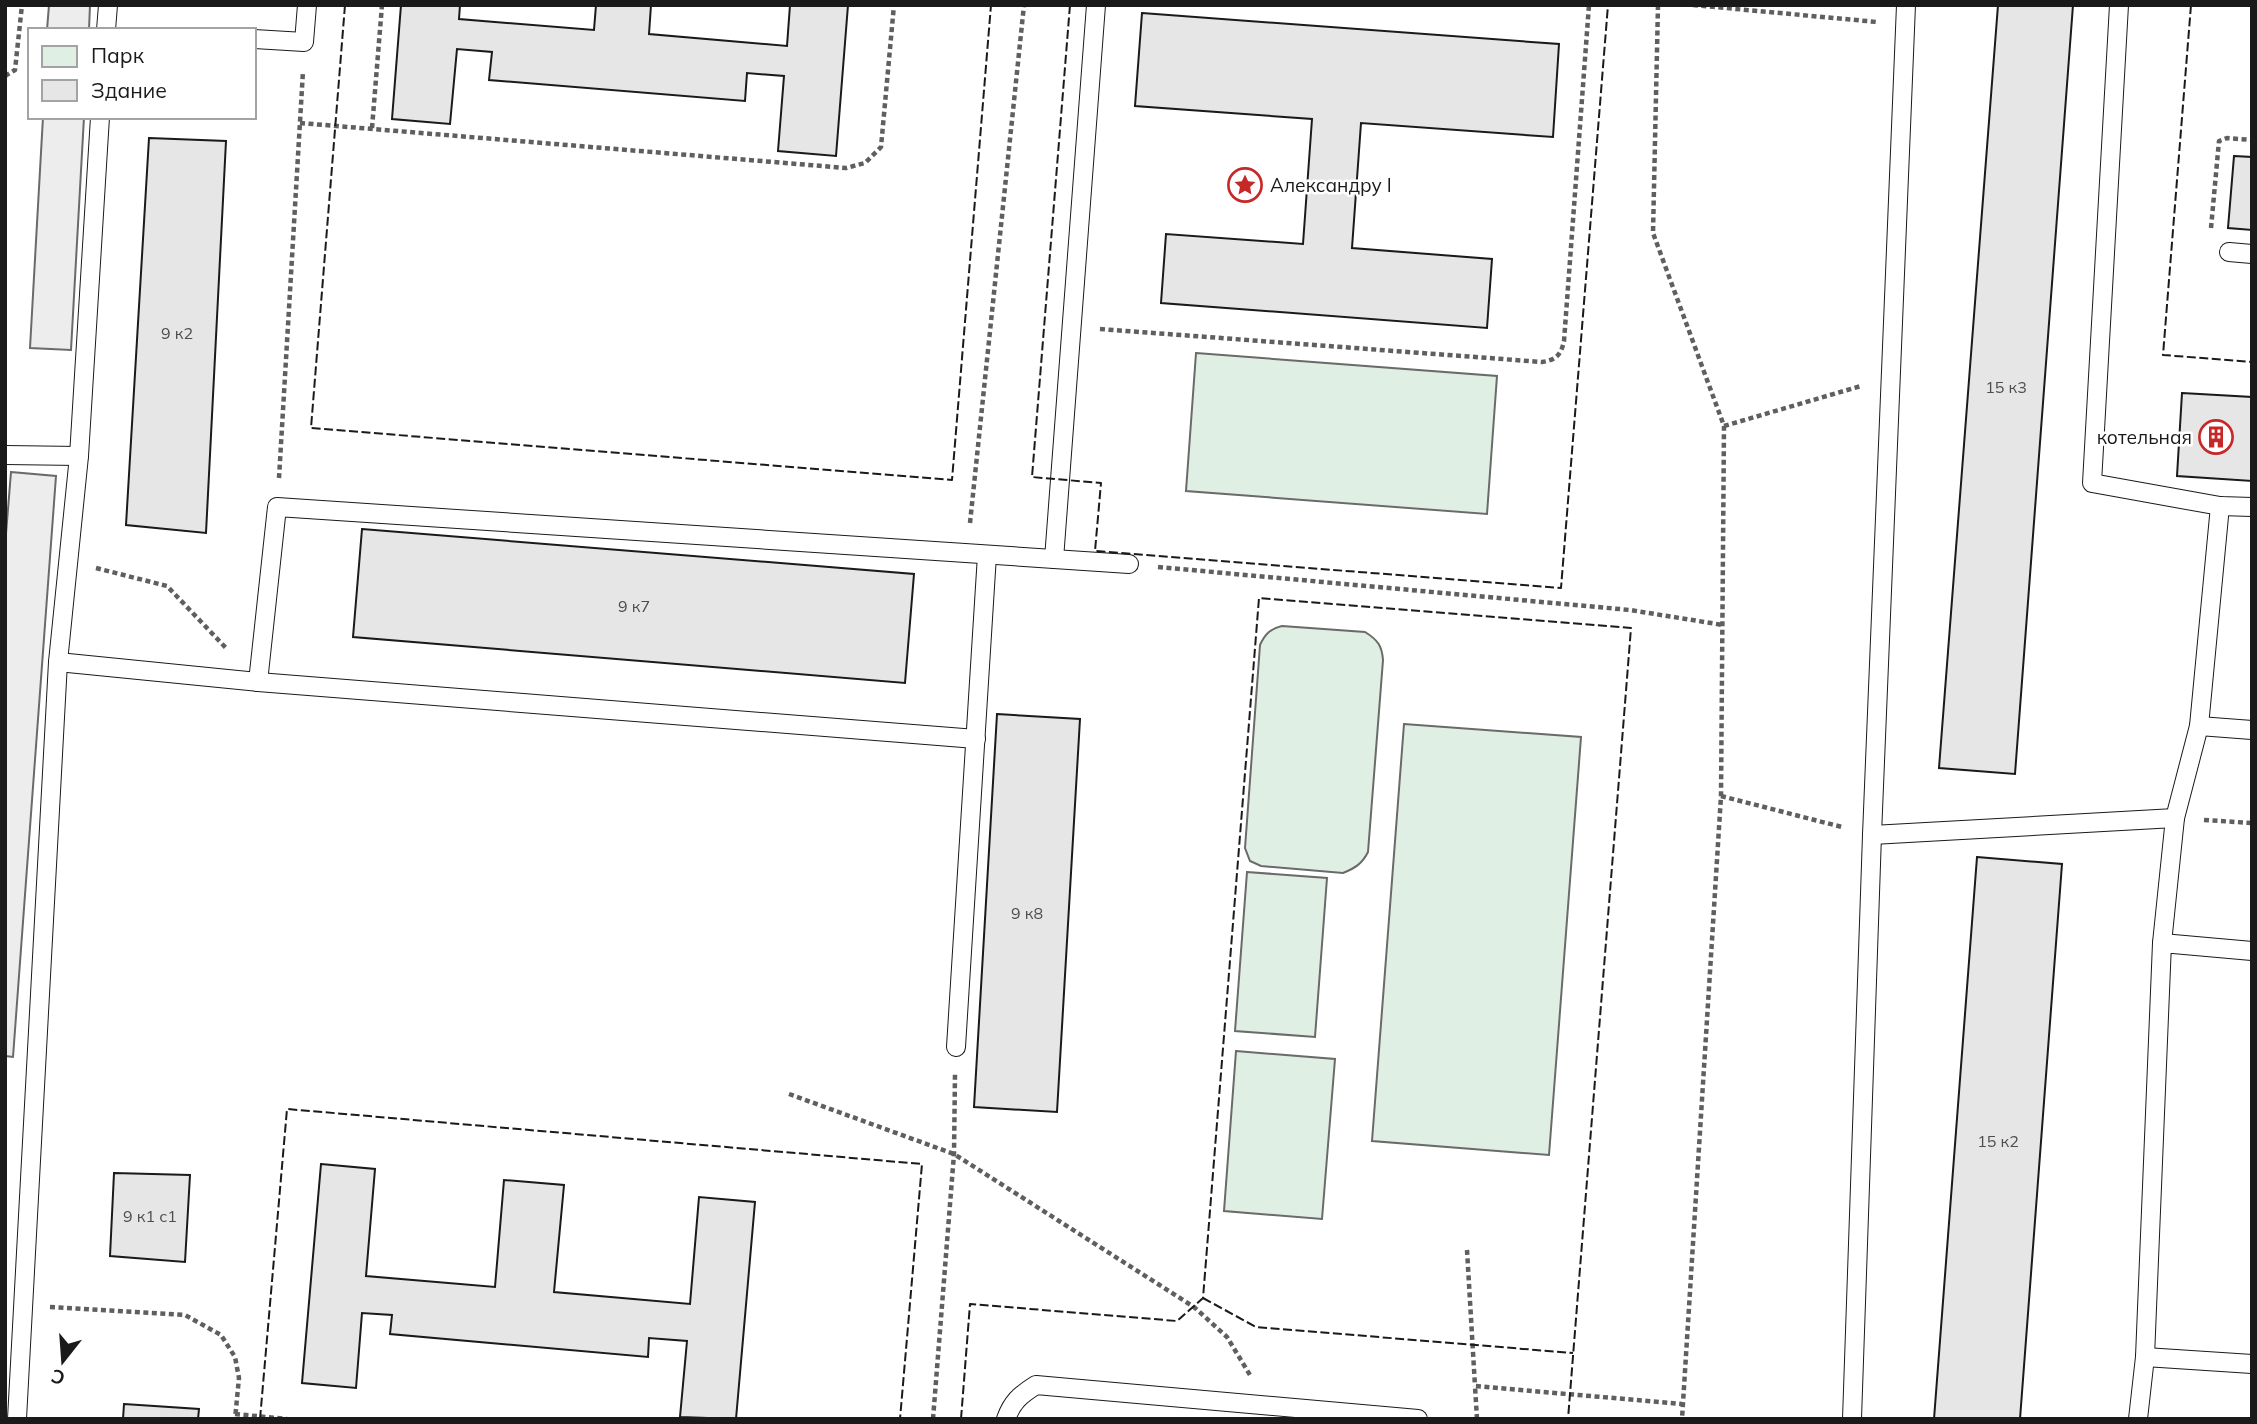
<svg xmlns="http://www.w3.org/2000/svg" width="2257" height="1424" viewBox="0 0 2257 1424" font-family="Mulish,sans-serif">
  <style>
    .green { fill: #e0efe3; stroke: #6a6a6a; stroke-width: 2 }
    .parking { fill: #ededed; stroke: #6a6a6a; stroke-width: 2 }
    .building { fill: #e6e6e6; stroke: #1a1a1a; stroke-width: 2 }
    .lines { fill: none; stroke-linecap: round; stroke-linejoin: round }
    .lane-casing { stroke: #1a1a1a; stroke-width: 20 }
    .path { stroke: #5f5f5f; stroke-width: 4.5; stroke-dasharray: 5 3.5; stroke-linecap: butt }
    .lane { stroke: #fff; stroke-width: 18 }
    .fence { stroke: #1a1a1a; stroke-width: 2; stroke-dasharray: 9 3.5; stroke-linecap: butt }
    .labels { text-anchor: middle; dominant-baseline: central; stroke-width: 5; stroke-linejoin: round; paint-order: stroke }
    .number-label { font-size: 16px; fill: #4d4d4d }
    .poi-label { font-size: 19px; fill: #1a1a1a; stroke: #fff; text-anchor: start }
  </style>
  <rect width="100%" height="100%" fill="#fff"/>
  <!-- green -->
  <g class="green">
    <polygon points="1196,353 1497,376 1487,514 1186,491"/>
    <path d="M1282 626 1365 632C1378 640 1382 646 1383 660L1368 852C1362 864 1355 868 1343 873L1261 866 1250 861 1245 848 1260 645C1265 634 1270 629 1282 626Z"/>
    <polygon points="1404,724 1581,737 1549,1155 1372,1141"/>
    <polygon points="1247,872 1327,878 1315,1037 1235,1031"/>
    <polygon points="1236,1051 1335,1059 1322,1219 1224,1211"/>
  </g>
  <!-- parking -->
  <g class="parking">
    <polygon points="49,5 90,5 89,30 47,30"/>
    <polygon points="43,117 84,117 71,350 30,348"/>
    <polygon points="11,472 56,476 13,1057 5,1056 5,546"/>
  </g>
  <!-- building -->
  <g class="building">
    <polygon points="401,5 460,5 459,19 594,30 596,5 651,5 649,34 787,46 790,5 848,5 836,156 778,151 784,76 747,73 745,101 489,80 492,52 457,49 450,124 392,119"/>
    <polygon points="1998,5 2073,5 2015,774 1939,768"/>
    <polygon points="1142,13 1559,44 1553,137 1361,123 1352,248 1492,259 1487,328 1161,303 1166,234 1303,244 1312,119 1135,106"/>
    <polygon points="149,138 226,141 206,533 126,525"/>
    <polygon points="2234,156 2252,157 2252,230 2228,228"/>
    <polygon points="2182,393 2252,397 2252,481 2177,476"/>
    <polygon points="362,529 914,574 905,683 353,637"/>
    <polygon points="997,714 1080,719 1057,1112 974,1107"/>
    <polygon points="1977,857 2062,864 2020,1419 1934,1419"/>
    <polygon points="321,1164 375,1169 366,1276 495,1287 504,1180 564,1185 554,1292 690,1304 699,1197 755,1202 736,1419 680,1417 687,1341 649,1338 648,1357 390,1334 392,1315 362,1313 356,1388 302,1383"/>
    <polygon points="114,1173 190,1175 185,1262 110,1256"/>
    <polygon points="124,1404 199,1409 198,1419 123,1419"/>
  </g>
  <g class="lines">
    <!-- lane casing -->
    <g class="lane-casing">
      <g id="lane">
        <polyline points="2119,5 2092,483 2220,506 2252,507"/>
        <polyline points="106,30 108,5"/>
        <polyline points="254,39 304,42 307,5"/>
        <polyline points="2229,252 2252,254"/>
        <polyline points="5,455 79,456"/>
        <polyline points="1054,559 1096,5"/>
        <polyline points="58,662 258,682 277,507 1129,564"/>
        <polyline points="258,682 976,739"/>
        <polyline points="2199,726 2252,730"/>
        <polyline points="1872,835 2175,818"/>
        <polyline points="2162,943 2175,818 2199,726 2220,506"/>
        <polyline points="956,1047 987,555"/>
        <polyline points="2145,1357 2252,1364"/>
        <polyline points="17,1419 58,662 79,456 100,117"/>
        <path d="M1006 1419C1012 1402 1020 1395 1036 1385L1418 1419"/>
        <polyline points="1852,1419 1872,835 1906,5"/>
        <polyline points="2138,1419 2145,1357 2162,943 2252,951"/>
      </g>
    </g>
    <!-- path -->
    <g class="path">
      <polyline points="1658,5 1653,233 1724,426 1721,796 1682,1419"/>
      <polyline points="1693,5 1877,22"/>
      <polyline points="5,76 15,70 22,5"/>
      <polyline points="300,123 846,168 865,163 881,147 894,5"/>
      <polyline points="372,128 382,5"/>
      <polyline points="2211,228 2219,141 2227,138 2252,140"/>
      <path d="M1100 329 1542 362C1556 360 1561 355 1564 341L1589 5"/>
      <polyline points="1724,426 1861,386"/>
      <polyline points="279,478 303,71"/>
      <polyline points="970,523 1024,5"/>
      <polyline points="1158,567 1630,610 1723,625"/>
      <polyline points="96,568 167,586 226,648"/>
      <polyline points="1721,796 1842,827"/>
      <polyline points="2204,820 2252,823"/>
      <polyline points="789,1094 954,1154 1194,1307 1227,1337 1250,1375"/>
      <polyline points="1467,1250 1475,1386"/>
      <polyline points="50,1307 185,1315 221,1335 235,1357 239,1378 235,1419"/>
      <polyline points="235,1414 287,1419"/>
      <polyline points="933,1419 954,1154 955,1074"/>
      <polyline points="1477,1419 1475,1386 1682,1404"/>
    </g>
    <!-- lane -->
    <use href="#lane" class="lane"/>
    <!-- fence -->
    <g class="fence">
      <polyline points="345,5 311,428 952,480 991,5"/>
      <polyline points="1070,5 1032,477 1101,483 1095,551 1561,588 1608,5"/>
      <polyline points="2191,5 2163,355 2252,362"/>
      <polyline points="1203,1298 1256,1327 1573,1353"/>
      <polyline points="260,1419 287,1109 922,1164 900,1419"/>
      <polyline points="961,1419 970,1304 1177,1321 1203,1298 1259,598 1631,628 1568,1419"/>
    </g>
  </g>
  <!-- icons -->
  <defs>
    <g id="sight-ring" transform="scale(1.75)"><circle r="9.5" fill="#fff" stroke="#c62828" stroke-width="1.5"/><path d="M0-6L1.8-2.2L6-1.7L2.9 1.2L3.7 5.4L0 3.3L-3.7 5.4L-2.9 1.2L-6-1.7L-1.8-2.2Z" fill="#c62828"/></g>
    <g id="building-ring" transform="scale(1.75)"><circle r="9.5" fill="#fff" stroke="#c62828" stroke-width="1.5"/><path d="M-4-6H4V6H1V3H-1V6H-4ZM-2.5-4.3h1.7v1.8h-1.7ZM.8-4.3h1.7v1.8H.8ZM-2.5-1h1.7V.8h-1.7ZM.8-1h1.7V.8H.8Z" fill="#c62828"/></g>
  </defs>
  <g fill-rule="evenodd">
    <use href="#sight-ring" x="1245" y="185"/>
    <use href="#building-ring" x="2216" y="437"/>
  </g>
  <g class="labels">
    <!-- number labels -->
    <g class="number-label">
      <text x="177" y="333">9 к2</text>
      <text x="2006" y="387">15 к3</text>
      <text x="634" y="606">9 к7</text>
      <text x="1027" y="913">9 к8</text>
      <text x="1998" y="1141">15 к2</text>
      <text x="150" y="1216">9 к1 с1</text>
    </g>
    <!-- poi labels -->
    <g class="poi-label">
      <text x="1270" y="185">Александру I</text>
      <text x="2192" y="437" text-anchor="end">котельная</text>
    </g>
  </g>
  <!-- border -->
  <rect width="2257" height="1424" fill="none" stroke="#1a1a1a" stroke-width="14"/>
  <!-- legend -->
  <rect x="28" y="28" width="228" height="91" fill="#ffffff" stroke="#a3a3a3" stroke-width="2"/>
  <rect x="42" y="46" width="35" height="21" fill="#e0efe3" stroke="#a3a3a3" stroke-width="2"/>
  <text x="91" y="63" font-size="21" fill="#1a1a1a">Парк</text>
  <rect x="42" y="80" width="35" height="21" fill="#e6e6e6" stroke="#a3a3a3" stroke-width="2"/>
  <text x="91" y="98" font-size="21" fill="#1a1a1a">Здание</text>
  <!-- north arrow -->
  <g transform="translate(63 1361) rotate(197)" stroke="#ffffff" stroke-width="5" paint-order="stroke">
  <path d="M0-5L12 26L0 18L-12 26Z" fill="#1a1a1a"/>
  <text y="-10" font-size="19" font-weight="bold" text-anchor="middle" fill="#1a1a1a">С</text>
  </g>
</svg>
